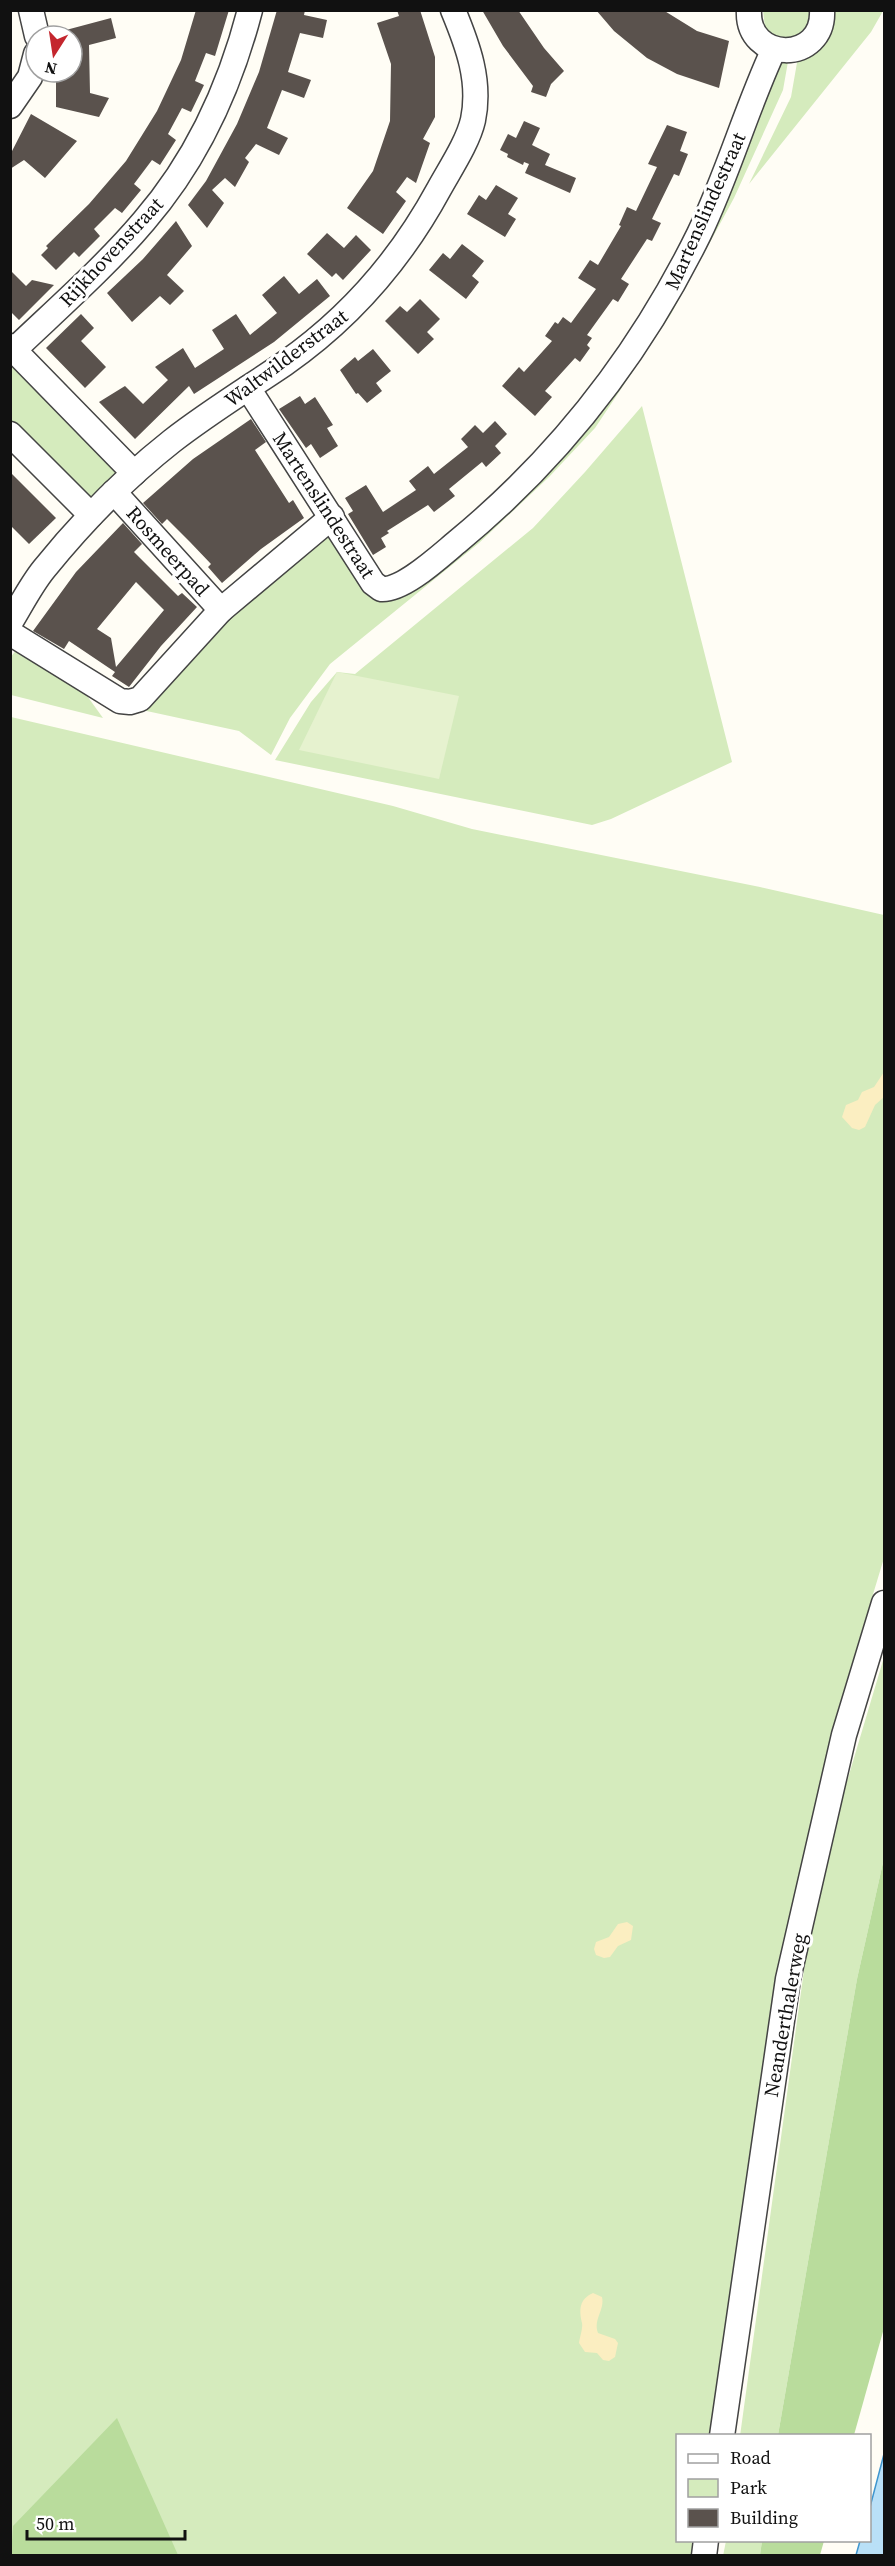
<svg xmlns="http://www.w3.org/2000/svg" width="895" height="2566" viewBox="0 0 895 2566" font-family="'Source Serif 4',serif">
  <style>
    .green { fill: #d5ebbd }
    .forest { fill: #b9dc9c }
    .sand { fill: #fbeec1 }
    .pitch { fill: #e6f2cf }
    .water { fill: #b9e0f7; stroke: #3f96cf; stroke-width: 1.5 }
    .building { fill: #5a524d; fill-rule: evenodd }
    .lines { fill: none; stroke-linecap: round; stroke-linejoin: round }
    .street-casing { stroke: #444; stroke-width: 27 }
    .street { stroke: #fff; stroke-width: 24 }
    .labels { text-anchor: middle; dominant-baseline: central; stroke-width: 6; stroke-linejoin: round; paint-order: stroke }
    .street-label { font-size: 20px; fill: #111; stroke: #fff }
  </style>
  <rect width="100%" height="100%" fill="#fffdf5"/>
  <!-- green -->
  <g class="green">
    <path d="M763 10 810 11C813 38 783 47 765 28Z"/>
    <polygon points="829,11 883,11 871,32 749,184 791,97 798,57"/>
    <polygon points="777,55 789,56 783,90 734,198 671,314 595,428 549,477 479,543 330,664 290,718 271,755 239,731 142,710 198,642 325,528 388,597 631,364"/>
    <polygon points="10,359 119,475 91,503 11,425"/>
    <polygon points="642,406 732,762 611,819 592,825 275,760 311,702 337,672 355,674 533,528 585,472"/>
    <polygon points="17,649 85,693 103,718 11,695 10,658"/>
    <polygon points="11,717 393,806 472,829 760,887 884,915 884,1558 837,1713 827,1766 711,2435 678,2436 678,2540 697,2541 694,2555 11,2556"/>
    <polygon points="884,1657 884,1858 857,1979 778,2435 740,2436 808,1941 832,1832"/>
    <polygon points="726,2541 762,2541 760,2555 723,2556"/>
  </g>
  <!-- forest -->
  <g class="forest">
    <polygon points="884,1858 884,2328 854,2435 778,2435 857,1979"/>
    <polygon points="117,2418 178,2555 11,2555 13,2526"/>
    <polygon points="762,2541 762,2540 824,2541 820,2555 760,2555"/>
  </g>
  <!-- sand -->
  <g class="sand">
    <polygon points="884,1072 884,1097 875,1105 865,1127 859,1130 852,1128 842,1117 846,1105 858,1100 862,1092 874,1087"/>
    <polygon points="627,1922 633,1926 631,1940 618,1946 610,1957 604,1958 596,1955 594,1949 596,1942 609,1937 618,1924"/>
    <path d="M593 2293 602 2297C605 2310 593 2319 598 2333L615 2339 618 2343 615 2357 609 2361 603 2360 597 2353 585 2352 579 2343C580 2336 583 2328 582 2323 579 2310 579 2299 593 2293Z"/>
  </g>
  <!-- pitch -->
  <polygon class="pitch" points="337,672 459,696 439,779 299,750"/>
  <!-- water -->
  <polygon class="water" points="884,2454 884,2555 856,2555 860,2541 870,2540 870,2507"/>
  <!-- building -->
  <g class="building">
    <polygon points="196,10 229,10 215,56 206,53 195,81 204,85 191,112 182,108 168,134 176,140 160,165 152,160 134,184 141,190 122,213 115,208 94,229 100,236 79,257 74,252 56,270 41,255 48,248 46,246 89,204 126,161 157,111 181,60"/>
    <polygon points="277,10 305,10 304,15 327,20 323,38 300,33 288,72 311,80 304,98 282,90 267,128 288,138 279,155 256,144 245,158 249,162 235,187 225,178 212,190 224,203 207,228 188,205 206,181 237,124 259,72"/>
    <polygon points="397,10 420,10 435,57 435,117 423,139 430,143 416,183 407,177 396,192 406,201 383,234 347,208 373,171 390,121 391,64 377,23 399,16"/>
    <polygon points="482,10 518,10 544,48 564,71 551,84 546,97 531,92 533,86 503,46"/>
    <polygon points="596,10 663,10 697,31 729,41 719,88 677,74 647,58 614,31"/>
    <polygon points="111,18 116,38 89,45 90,93 109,98 99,117 56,107 56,72 72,72 72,36 69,36 66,30"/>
    <polygon points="31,114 77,141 45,178 24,160 10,169 10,155"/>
    <polygon points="524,121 540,128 532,145 550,154 545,165 576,178 570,193 525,173 529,164 524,162 523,165 507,157 508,154 500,150 508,134 516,138"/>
    <polygon points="667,125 687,132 680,151 688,154 679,176 674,174 652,219 661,223 652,241 647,239 621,279 629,284 618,302 613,299 587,335 592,338 587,345 590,348 580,362 575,358 545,391 552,397 535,416 502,386 519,367 524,372 552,341 545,336 555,322 558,324 563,317 571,323 596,289 578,278 590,260 598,265 621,226 619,225 627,207 636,211 657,167 648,164"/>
    <polygon points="496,185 518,198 508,214 516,219 505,237 467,214 479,195 486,200"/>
    <polygon points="176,221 192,246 167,275 184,291 170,305 160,296 132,322 107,293 143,259"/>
    <polygon points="327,233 344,248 356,235 371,250 343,280 336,273 332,277 307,254"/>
    <polygon points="462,244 484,261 472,276 479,282 466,299 429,270 443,253 450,259"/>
    <polygon points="10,270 26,286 32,280 54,285 19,320 10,311"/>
    <polygon points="284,276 299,294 317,279 330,296 274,342 194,394 189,386 135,439 99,402 125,386 143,404 168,380 155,367 183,348 195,368 224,349 212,330 236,314 250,335 277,313 262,295"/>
    <polygon points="420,299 440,319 427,332 434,339 418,354 385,321 400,306 407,312"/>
    <polygon points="81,314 94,328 81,341 106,367 85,388 46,348"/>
    <polygon points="373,349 391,371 376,383 382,391 367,403 358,393 356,394 340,370 355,357 358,361"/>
    <polygon points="300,396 305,404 315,397 333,425 327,428 338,446 320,458 311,444 306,448 279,409"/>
    <polygon points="251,419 266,442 255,450 289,503 293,500 304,518 261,549 222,583 208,567 211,564 190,542 167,519 162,524 143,503 193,459"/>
    <polygon points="495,421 507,434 495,446 501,453 486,467 482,462 449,489 455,496 434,512 428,505 387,531 389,533 381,538 386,547 373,555 348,514 353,511 345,498 366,485 383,512 416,490 409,481 428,466 434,474 468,447 461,439 475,425 483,433"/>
    <polygon points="10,472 56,518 29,544 10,525"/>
    <path d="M123 523 142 544 134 552 178 596 182 593 197 607 161 646 129 687 112 676 115 672 69 641 64 649 33 631 76 572ZM136 582 164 610 116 667 111 638 97 629Z"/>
  </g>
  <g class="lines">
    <!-- street casing -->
    <g class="street-casing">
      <g id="street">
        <polyline points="31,10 37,36"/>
        <path d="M749 10C746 63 825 64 822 10"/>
        <polyline points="10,106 30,77 36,54"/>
        <polyline points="10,346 134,473"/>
        <path d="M14 350C58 308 105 267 144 221 196 161 230 87 250 10"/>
        <path d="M248 388 373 583 381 589C403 591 440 556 457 542 560 457 640 354 699 234 728 174 746 109 774 49"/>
        <polyline points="10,434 91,515"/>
        <polyline points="114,492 221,610"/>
        <path d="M10 623C21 605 31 585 44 569 82 522 125 478 172 441 208 413 247 389 284 364 350 318 401 259 439 189 450 169 468 142 473 120 481 81 468 46 453 10"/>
        <polyline points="10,633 120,701 130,702 140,699 221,610 332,517"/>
        <polyline points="722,2436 788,1979 844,1735 884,1603"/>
        <polyline points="704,2556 706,2540"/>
      </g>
    </g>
    <!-- street -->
    <use href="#street" class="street"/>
  </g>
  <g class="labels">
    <!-- street labels -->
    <g class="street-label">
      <text transform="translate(705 211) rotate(-66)">Martenslindestraat</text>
      <text transform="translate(111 252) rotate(-47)">Rijkhovenstraat</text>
      <text transform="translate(286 358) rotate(-37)">Waltwilderstraat</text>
      <text transform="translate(324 505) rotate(57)">Martenslindestraat</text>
      <text transform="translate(168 551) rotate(48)">Rosmeerpad</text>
      <text transform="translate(785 2015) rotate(-80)">Neanderthalerweg</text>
    </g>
  </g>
  <!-- border -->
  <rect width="895" height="2566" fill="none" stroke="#111111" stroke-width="24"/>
  <!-- legend -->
  <rect x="676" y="2434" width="195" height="108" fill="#ffffff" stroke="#a0a0a0" stroke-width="1.5"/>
  <rect x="688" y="2454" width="30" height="9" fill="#ffffff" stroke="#a0a0a0" stroke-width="1.5"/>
  <text x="730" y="2464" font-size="18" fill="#111111">Road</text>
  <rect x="688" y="2479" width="30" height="18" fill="#d5ebbd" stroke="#a0a0a0" stroke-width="1.5"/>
  <text x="730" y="2494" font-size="18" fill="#111111">Park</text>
  <rect x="688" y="2509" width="30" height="18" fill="#5a524d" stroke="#a0a0a0" stroke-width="1.5"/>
  <text x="730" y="2524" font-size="18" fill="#111111">Building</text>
  <!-- north arrow -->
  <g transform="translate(54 54) rotate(192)"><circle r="28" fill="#ffffff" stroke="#a0a0a0" stroke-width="1.5"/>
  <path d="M0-4.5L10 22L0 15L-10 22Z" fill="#c4262e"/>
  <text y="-9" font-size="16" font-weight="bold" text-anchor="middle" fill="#111111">N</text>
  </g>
  <!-- scale -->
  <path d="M27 2530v9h158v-9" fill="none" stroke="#111111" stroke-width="3"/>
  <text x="36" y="2530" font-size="18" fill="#111111" stroke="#ffffff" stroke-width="4.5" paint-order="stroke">50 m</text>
</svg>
